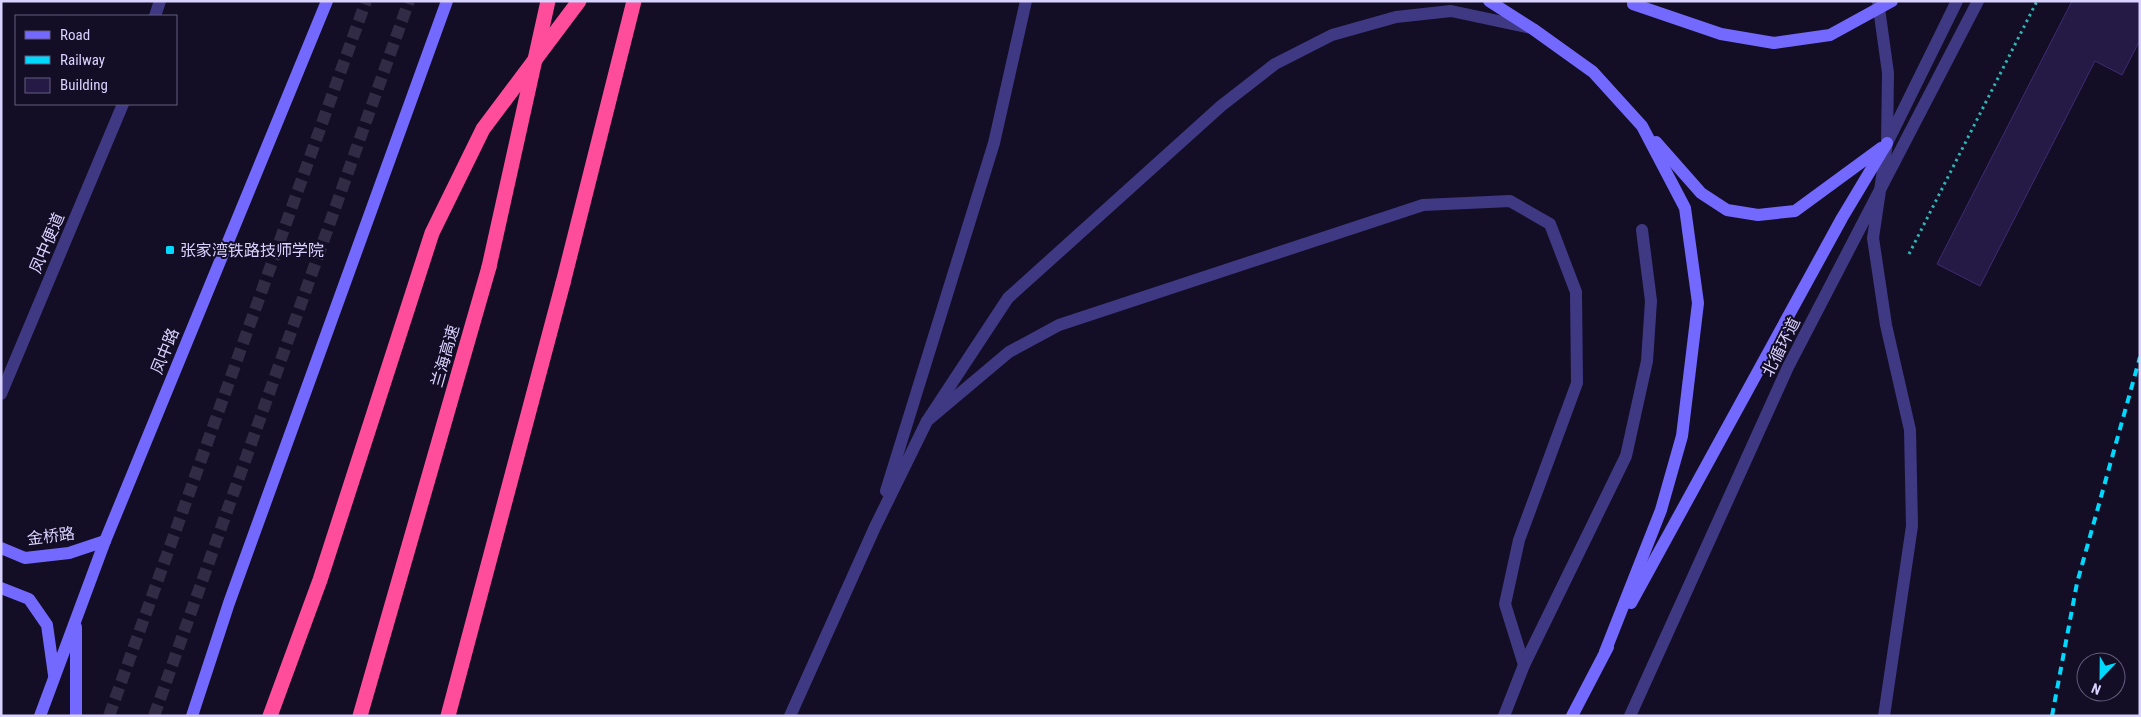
<svg xmlns="http://www.w3.org/2000/svg" width="2141" height="717" viewBox="0 0 2141 717" font-family="'Roboto Condensed','Noto Sans SC',sans-serif">
  <style>
    .building { fill: #251a46; stroke: #3d2c72 }
    .lines { fill: none; stroke-linecap: round; stroke-linejoin: round }
    .primary-tunnel { stroke: #312b46; stroke-width: 12; stroke-dasharray: 12 6; stroke-linecap: butt }
    .path { stroke: #2eb7b5; stroke-width: 3; stroke-dasharray: 2.5 4; stroke-linecap: butt }
    .service { stroke: #3f3984; stroke-width: 12 }
    .minor { stroke: #3f3984; stroke-width: 12 }
    .tertiary { stroke: #3f3984; stroke-width: 12 }
    .secondary { stroke: #7469ff; stroke-width: 12 }
    .motorway { stroke: #ff4d9b; stroke-width: 15 }
    .rail { stroke: #00d9fd; stroke-width: 4; stroke-dasharray: 8 6; stroke-linecap: butt }
    .tertiary-bridge { stroke: #3f3984; stroke-width: 12 }
    .secondary-bridge { stroke: #7469ff; stroke-width: 12 }
    .motorway-bridge { stroke: #ff4d9b; stroke-width: 15 }
    .poi-dot { fill: #00d9fd; stroke: #130e25; stroke-width: 2 }
    .labels { text-anchor: middle; dominant-baseline: central; stroke-width: 4; stroke-linejoin: round; paint-order: stroke }
    .street-label { font-size: 16px; fill: #dad2ff; stroke: #130e25 }
    .poi-label { font-size: 16px; fill: #dad2ff; stroke: #130e25; text-anchor: start }
  </style>
  <rect width="100%" height="100%" fill="#130e25"/>
  <!-- building -->
  <polygon class="building" points="2072,1 2140,1 2140,40 2122,75 2095,61 1980,286 1937,264"/>
  <g class="lines">
    <!-- primary-tunnel -->
    <g class="primary-tunnel">
      <polyline points="109,716 366,1"/>
      <polyline points="154,716 409,1"/>
    </g>
    <!-- path -->
    <polyline class="path" points="1909,254 2037,1"/>
    <!-- service -->
    <g class="service">
      <polyline points="927,421 1009,352 1059,325 1423,205 1510,201 1550,224 1576,292 1577,383 1519,540 1505,604 1524,665"/>
      <polyline points="886,491 994,143 1026,1"/>
      <polyline points="790,716 875,527 927,421 1008,298 1221,106 1275,64 1332,35 1396,17 1451,11 1531,28"/>
      <polyline points="1504,716 1524,665 1626,456 1647,361 1651,301 1642,230"/>
    </g>
    <!-- minor -->
    <g class="minor">
      <polyline points="155,16 160,1"/>
      <polyline points="1,394 123,104"/>
      <polyline points="1884,716 1912,526 1910,430 1886,325 1873,238 1887,143 1957,1"/>
    </g>
    <!-- tertiary -->
    <polyline class="tertiary" points="1878,1 1888,73 1887,143"/>
    <!-- secondary -->
    <g class="secondary">
      <polyline points="1489,1 1533,29 1593,72 1642,126 1685,208 1698,303 1682,436 1661,510 1605,652"/>
      <polyline points="1656,142 1701,193 1727,210 1758,215 1795,211 1881,148"/>
      <polyline points="1,548 25,558 69,553 105,541"/>
      <polyline points="1,588 29,599 47,625 54,675"/>
      <polyline points="1631,603 1842,218 1887,143"/>
      <polyline points="40,716 105,541 327,1"/>
      <polyline points="76,716 76,627"/>
      <polyline points="192,716 229,603 447,1"/>
      <polyline points="1572,716 1608,647"/>
    </g>
    <!-- motorway -->
    <g class="motorway">
      <polyline points="270,716 320,580 432,233 483,129 579,1"/>
      <polyline points="360,716 489,267"/>
      <polyline points="448,716 563,283"/>
    </g>
    <!-- rail -->
    <polyline class="rail" points="2052,716 2077,583 2140,357"/>
    <!-- tertiary-bridge -->
    <polyline class="tertiary-bridge" points="1630,716 1788,367 1978,1"/>
    <!-- secondary-bridge -->
    <polyline class="secondary-bridge" points="1633,4 1721,34 1774,43 1830,35 1892,1"/>
    <!-- motorway-bridge -->
    <g class="motorway-bridge">
      <polyline points="489,267 548,1"/>
      <polyline points="563,283 634,1"/>
    </g>
  </g>
  <!-- markers -->
  <rect class="poi-dot" x="165" y="245" width="10" height="10" rx="2.5"/>
  <g class="labels">
    <!-- street labels -->
    <g class="street-label">
      <text transform="translate(47 243) rotate(-67)">凤中便道</text>
      <text transform="translate(1781 347) rotate(-63)">北循环道</text>
      <text transform="translate(165 351) rotate(-68)">凤中路</text>
      <text transform="translate(445 356) rotate(-74)">兰海高速</text>
      <text transform="translate(51 536) rotate(-7)">金桥路</text>
    </g>
    <!-- poi labels -->
    <g class="poi-label">
      <text x="180" y="250">张家湾铁路技师学院</text>
    </g>
  </g>
  <!-- border -->
  <rect width="2141" height="717" fill="none" stroke="#dad2ff" stroke-width="5"/>
  <!-- legend -->
  <rect x="15" y="15" width="162" height="90" fill="#130e25" stroke="#635c7c"/>
  <rect x="25" y="31" width="25" height="8" fill="#7469ff" stroke="#635c7c"/>
  <text x="60" y="40" font-size="15" fill="#dad2ff">Road</text>
  <rect x="25" y="56" width="25" height="8" fill="#00d9fd" stroke="#635c7c"/>
  <text x="60" y="65" font-size="15" fill="#dad2ff">Railway</text>
  <rect x="25" y="78" width="25" height="15" fill="#251a46" stroke="#635c7c"/>
  <text x="60" y="90" font-size="15" fill="#dad2ff">Building</text>
  <!-- north arrow -->
  <g transform="translate(2101 677) rotate(202)"><circle r="24" fill="#130e25" stroke="#635c7c"/>
  <path d="M0-4L9 19L0 12L-9 19Z" fill="#00d9fd"/>
  <text y="-8" font-size="14" font-weight="bold" text-anchor="middle" fill="#dad2ff">N</text>
  </g>
</svg>
